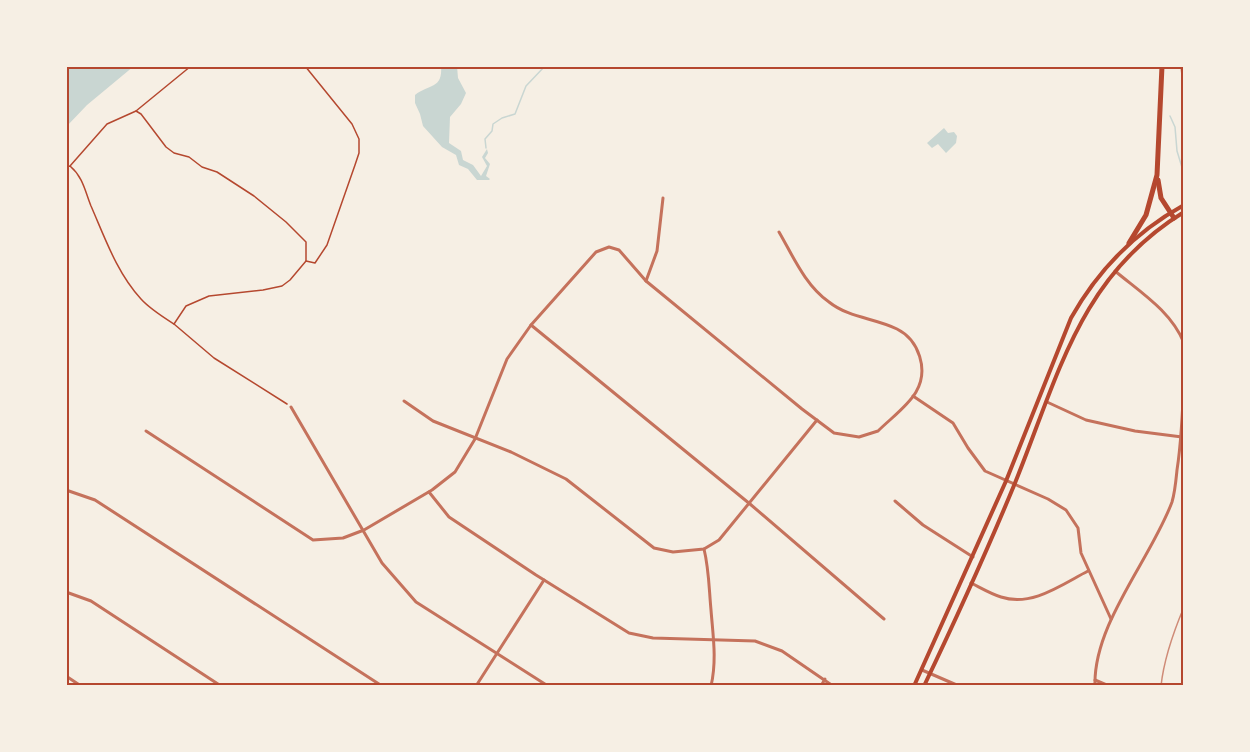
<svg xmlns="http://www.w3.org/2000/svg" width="1250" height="752" viewBox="0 0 1250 752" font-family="'Nunito Sans',sans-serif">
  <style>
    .water { fill: #c9d6d2 }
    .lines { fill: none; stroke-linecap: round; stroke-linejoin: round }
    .stream { stroke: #c9d6d2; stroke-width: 1.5 }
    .path { stroke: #b5482f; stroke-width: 1.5 }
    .minor { stroke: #c5725c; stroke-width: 3 }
    .secondary { stroke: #b5482f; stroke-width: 4 }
    .motorway { stroke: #b5482f; stroke-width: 5 }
    .rail { stroke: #cf8b77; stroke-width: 1.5 }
    .neatline { fill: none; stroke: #b5482f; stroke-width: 2 }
  </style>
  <rect width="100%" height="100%" fill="#f6efe4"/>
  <!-- water -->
  <g class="water">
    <polygon points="66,66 134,66 87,105 66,127"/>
    <path d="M441 66H457L458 78 466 93 461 104 450 117 449 143 461 151 463 160 473 165 481 176 487 166 482 157 487 149 488 153 485 158 490 164 486 176 490 179 489 180H477L468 169 459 165 456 155 442 147 423 126 420 114 415 103V95C429 84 443 89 441 66Z"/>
    <polygon points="944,128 948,133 954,132 957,136 956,143 946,153 938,144 932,148 927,143"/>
  </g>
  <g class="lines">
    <!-- stream -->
    <g class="stream">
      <polyline points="1170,116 1175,127 1177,151 1184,174"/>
      <polyline points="486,148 485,139 492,131 493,124 502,118 515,114 526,86 545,66"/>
    </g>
    <!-- path -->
    <g class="path">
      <polyline points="305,66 352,124 359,139 359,153 355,165 327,245 315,263 306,261"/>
      <polyline points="136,111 191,66"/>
      <path d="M66 167 70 166 107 124 136 111 141 114 166 147 174 153 189 157 202 167 217 172 254 196 286 222 306 242V261L290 280 282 286 263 290 209 296 186 306 174 324C163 317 150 309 141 299 117 273 105 238 91 206 85 191 83 177 70 166"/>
      <polyline points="174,324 214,358 287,404"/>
    </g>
    <!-- minor -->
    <g class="minor">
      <path d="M1115 271C1140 292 1171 311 1184 343"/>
      <polyline points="646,281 657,251 663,198"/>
      <polyline points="531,325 750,504 884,619"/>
      <polyline points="913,396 953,423 968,448 985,471 1048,499 1066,510 1078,528 1081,553 1111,619"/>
      <polyline points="404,401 433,421 511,452 566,479 654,548 673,552 704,549 719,540 817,420"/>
      <polyline points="1047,402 1086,420 1135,431 1182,437"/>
      <polyline points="291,407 382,563 416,602 548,686"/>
      <path d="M146 431 313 540 343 538 364 530 432 490 455 472 475 439 507 359 531 325 596 252 609 247 619 250 646 281 802 409 834 433 859 437 878 431C890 419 908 406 916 392 929 370 919 340 897 329 875 318 849 318 829 302 805 285 793 256 779 232"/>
      <polyline points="66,490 95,500 382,686"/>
      <polyline points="429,492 449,517 536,575 629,633 653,638 755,641 782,651 833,686"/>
      <polyline points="895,501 923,525 973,557"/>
      <path d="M704 549C709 569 709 589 711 610 713 636 717 660 711 686"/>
      <path d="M971 583C981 588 991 594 1001 597 1032 607 1061 585 1088 571"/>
      <polyline points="66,592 91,601 221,686"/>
      <polyline points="922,670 959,686"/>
      <polyline points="66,676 81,686"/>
      <polyline points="1095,680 1109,686"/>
      <polyline points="476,686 544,580"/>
      <polyline points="821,686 825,679"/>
      <path d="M1095 686C1093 624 1151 559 1172 502 1175 492 1176 480 1177 470 1182 438 1183 406 1184 374"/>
    </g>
    <!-- secondary -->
    <g class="secondary">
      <path d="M914 686 1006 481 1071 318C1098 270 1135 232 1184 205"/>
      <path d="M924 686C956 619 987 551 1015 483 1058 377 1079 276 1184 212"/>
    </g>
    <!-- motorway -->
    <g class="motorway">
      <polyline points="1183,66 1184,80"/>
      <polyline points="1158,180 1161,198 1174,218"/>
      <polyline points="1129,243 1146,215 1157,175 1162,66"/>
    </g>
    <!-- rail -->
    <path class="rail" d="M1161 686C1164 658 1173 633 1184 607"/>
  </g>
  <!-- border -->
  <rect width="1250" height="752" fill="none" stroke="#f6efe4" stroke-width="135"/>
  <rect x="68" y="68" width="1114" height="616" class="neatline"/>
</svg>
